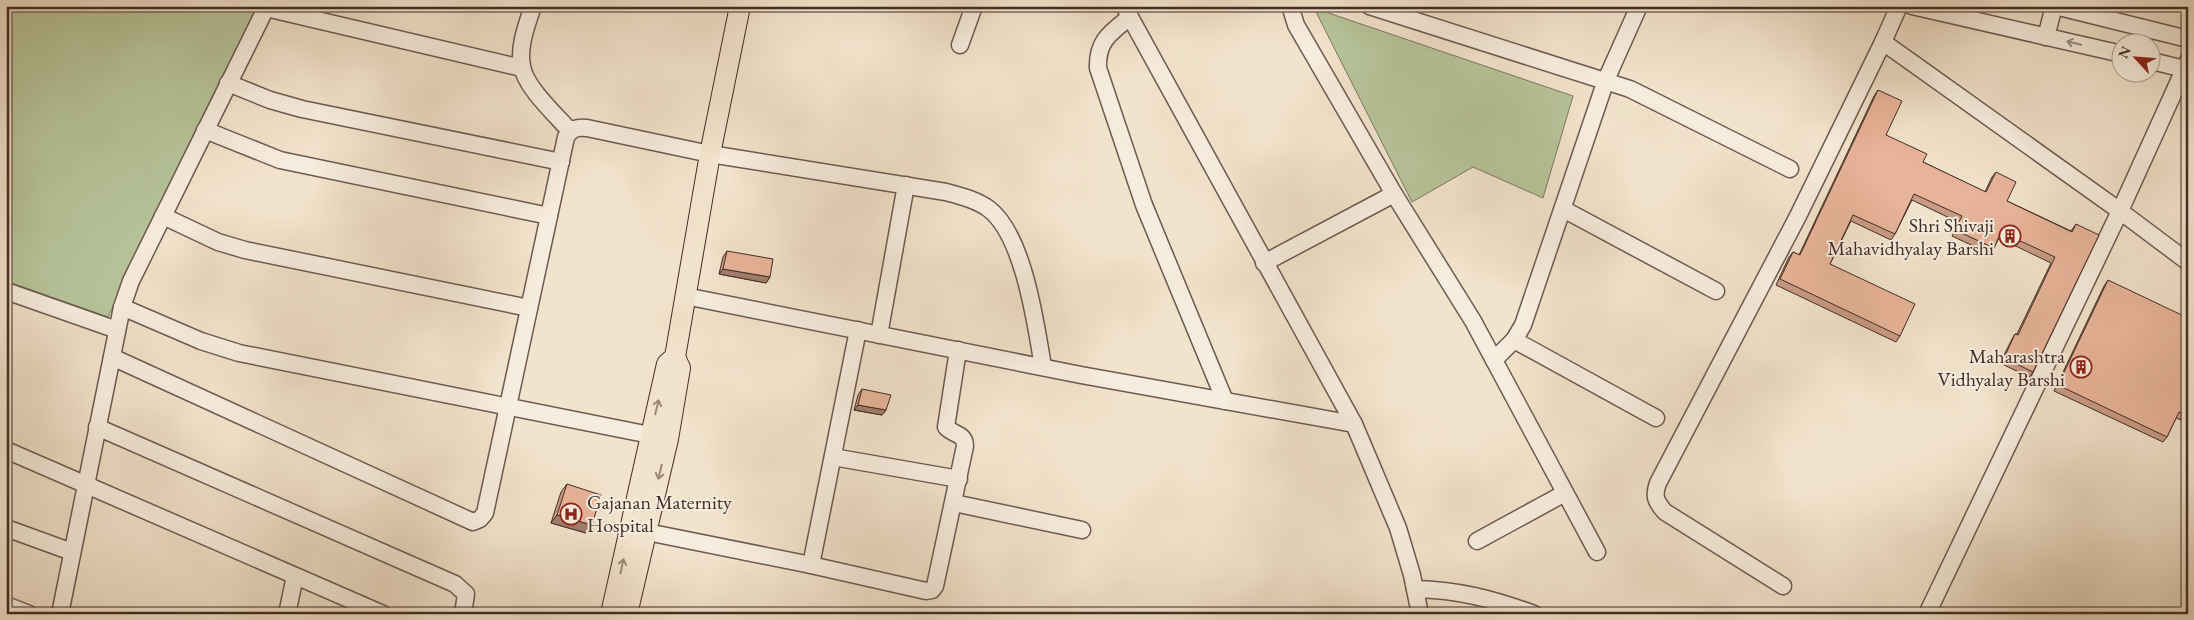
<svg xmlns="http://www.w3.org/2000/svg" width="2194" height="620" viewBox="0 0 2194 620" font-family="'EB Garamond',serif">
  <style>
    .green { fill: #b7c49a; stroke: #7c7860 }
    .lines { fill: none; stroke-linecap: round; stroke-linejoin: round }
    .minor-casing { stroke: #6d5a50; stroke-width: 19 }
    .major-casing { stroke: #412d26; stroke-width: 22 }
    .minor { stroke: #f7edde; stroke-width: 16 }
    .major { stroke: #f2e3cc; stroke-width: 20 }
    .wall { fill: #c89b84; stroke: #412d26 }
    .shaded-wall { fill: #a27e6c; stroke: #412d26 }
    .building { fill: #e8b49a; stroke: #412d26 }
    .oneway { stroke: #9c8d82 }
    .oneway2 { stroke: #9a8879 }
    .labels { text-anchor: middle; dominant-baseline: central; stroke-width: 4; stroke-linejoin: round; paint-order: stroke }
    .poi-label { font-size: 20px; fill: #412d26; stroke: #f7edde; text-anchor: end }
  </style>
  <rect width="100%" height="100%" fill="#f2e3cc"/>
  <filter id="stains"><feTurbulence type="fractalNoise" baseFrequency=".004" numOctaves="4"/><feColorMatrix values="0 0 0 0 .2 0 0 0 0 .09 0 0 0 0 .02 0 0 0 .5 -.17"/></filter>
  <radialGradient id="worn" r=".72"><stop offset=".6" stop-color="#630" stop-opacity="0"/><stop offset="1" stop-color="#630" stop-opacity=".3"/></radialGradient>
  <!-- green -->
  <g class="green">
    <polygon points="6,6 261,6 108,317 6,281"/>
    <polygon points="1314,8 1573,96 1543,198 1473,167 1412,202"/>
  </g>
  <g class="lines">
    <!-- minor casing -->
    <g class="minor-casing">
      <g id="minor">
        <path d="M533 6C527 24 518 47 522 66 525 87 556 115 570 131"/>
        <polyline points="1124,6 1354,424 1398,528 1412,575 1420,614"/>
        <polyline points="1292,6 1292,12 1296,25 1394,194 1473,321 1597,552"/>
        <polyline points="1369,6 1630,89 1790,169"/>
        <polyline points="1912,6 2122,54"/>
        <polyline points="2055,6 2188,39"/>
        <polyline points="266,8 522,68"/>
        <path d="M1130 17C1110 33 1097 41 1098 68L1144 205 1225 401"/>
        <polyline points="2046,37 2054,6"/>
        <polyline points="1883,42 2120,211 2188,262"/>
        <polyline points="960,45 974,6"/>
        <polyline points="2152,61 2188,70"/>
        <polyline points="228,83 270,100 302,109 561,162"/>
        <polyline points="205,130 280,160 549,216"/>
        <polyline points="1563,209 1716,291"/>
        <polyline points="163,216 218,242 245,250 529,308"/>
        <polyline points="1264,263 1394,194"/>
        <polyline points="6,291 117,330"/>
        <polyline points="685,296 1081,375 1354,424"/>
        <polyline points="122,307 201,341 239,353 650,435"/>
        <polyline points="879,335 906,185"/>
        <polyline points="1514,340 1656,418"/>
        <path d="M112 357 473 522 480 519 485 513 566 137C572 128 577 127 587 128L710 154 946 192C961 196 977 200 989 209 1024 236 1036 325 1043 367"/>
        <polyline points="1494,360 1514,340 1523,325 1606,80 1639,6"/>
        <polyline points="97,427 455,584 466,594 463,614"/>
        <polyline points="6,450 383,614"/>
        <polyline points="833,457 959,479"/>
        <polyline points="954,503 1082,530"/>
        <polyline points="6,528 72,552"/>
        <path d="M647 532 811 565 926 591 932 590 935 586 965 446C965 433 953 435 946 427L958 350"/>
        <polyline points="1477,541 1565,493"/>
        <polyline points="811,565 858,330"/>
        <path d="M1783 586 1665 512C1656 502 1653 496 1658 483L1798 216 1883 42 1899 6"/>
        <path d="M1415 589C1459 590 1493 599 1534 614"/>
        <polyline points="6,605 29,614"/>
        <polyline points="60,614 122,307 131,281 267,6"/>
        <polyline points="287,614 295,576"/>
        <polyline points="1927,614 2120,211 2188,61"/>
      </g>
    </g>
    <!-- major casing -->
    <g class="major-casing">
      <g id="major">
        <polyline points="611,614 667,364 675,357 710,154 740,6"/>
        <polyline points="627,614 668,439 680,368 675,357"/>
      </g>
    </g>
    <!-- minor -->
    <use href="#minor" class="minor"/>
    <!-- major -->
    <use href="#major" class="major"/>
  </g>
  <!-- wall -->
  <g class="wall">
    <polygon points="1878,90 1886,135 1923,162 1985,192 1992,177 1996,172 2007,201 2071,231 2076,224 2033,372 2029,377 2000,363 2012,339 2015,334 2017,334 2051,263 1999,238 1994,248 1990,254 1952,236 1958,222 1912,200 1895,234 1891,240 1851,221 1830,264 1900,336 1896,342 1776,285 1789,257 1793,252 1799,255 1874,96"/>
    <polygon points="727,251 770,277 766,283 719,274 723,257"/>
    <polygon points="2108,280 2185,414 2181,420 2176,418 2167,437 2163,442 2054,391 2104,286"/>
    <polygon points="862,389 886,410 882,415 854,410 858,395"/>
    <polygon points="567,484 592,525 586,533 551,523 561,492"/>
  </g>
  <!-- shaded-wall -->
  <g class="shaded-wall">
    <polygon points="723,269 770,277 766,283 719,274"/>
    <polygon points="858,405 886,410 882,415 854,410"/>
    <polygon points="557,515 592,525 586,533 551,523"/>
  </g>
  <!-- building -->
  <g class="building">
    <polygon points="1878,90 1902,101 1886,135 1927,154 1923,162 1986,192 1996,172 2016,182 2007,201 2072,232 2076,224 2099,235 2033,372 2004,358 2015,334 2018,335 2055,257 2001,232 1994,248 1955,230 1962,216 1914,194 1895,234 1853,215 1830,264 1915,304 1900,336 1780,279 1793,252 1800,255"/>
    <polygon points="727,251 773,259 770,277 723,269"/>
    <polygon points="2108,280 2188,318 2188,408 2185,414 2179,412 2167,437 2058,385"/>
    <polygon points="862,389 891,395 886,410 858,405"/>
    <polygon points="567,484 601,495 592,525 557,515"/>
  </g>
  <!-- one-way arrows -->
  <defs><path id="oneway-shaft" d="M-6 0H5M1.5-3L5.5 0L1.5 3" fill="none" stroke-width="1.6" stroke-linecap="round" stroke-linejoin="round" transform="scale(1.25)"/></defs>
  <use class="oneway" href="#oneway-shaft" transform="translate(2074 43) rotate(-167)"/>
  <g class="oneway2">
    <use href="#oneway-shaft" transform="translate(657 407) rotate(-76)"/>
    <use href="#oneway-shaft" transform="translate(660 472) rotate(103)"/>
    <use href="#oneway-shaft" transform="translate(622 566) rotate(-78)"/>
  </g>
  <!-- icons -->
  <defs>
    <g id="building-ring" transform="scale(1.125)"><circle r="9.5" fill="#f7edde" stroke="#8f2418" stroke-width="1.5"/><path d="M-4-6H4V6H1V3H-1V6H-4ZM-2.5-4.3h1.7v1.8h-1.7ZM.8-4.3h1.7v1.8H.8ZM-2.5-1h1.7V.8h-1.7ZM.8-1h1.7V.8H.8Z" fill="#8f2418"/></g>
    <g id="hospital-ring" transform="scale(1.125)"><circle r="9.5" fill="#f7edde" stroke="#8f2418" stroke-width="1.5"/><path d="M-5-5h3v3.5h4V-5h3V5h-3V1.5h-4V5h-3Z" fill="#8f2418"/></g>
  </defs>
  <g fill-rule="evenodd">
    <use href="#building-ring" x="2010" y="236"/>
    <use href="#building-ring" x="2081" y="367"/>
    <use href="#hospital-ring" x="571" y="514"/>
  </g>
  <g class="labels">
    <!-- poi labels -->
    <g class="poi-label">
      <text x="1994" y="225">Shri Shivaji<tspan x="1994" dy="23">Mahavidhyalay Barshi</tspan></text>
      <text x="2065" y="356">Maharashtra<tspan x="2065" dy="23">Vidhyalay Barshi</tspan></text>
      <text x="587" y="502" text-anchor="start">Gajanan Maternity<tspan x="587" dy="23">Hospital</tspan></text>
    </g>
  </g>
  <!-- margin -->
  <rect width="2194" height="620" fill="none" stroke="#f2e3cc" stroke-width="25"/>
  <rect x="8" y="8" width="2179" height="605" fill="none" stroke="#412d26" stroke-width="2.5"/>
  <rect x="12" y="12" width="2169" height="595" fill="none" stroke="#412d26"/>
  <!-- north arrow -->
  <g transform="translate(2136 58) rotate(296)"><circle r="24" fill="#f7edde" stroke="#aea094"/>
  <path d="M0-4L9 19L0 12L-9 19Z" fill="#8f2418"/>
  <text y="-8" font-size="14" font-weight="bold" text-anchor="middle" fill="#412d26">N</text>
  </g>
  <rect width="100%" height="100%" filter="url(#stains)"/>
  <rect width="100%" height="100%" fill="url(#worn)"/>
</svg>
